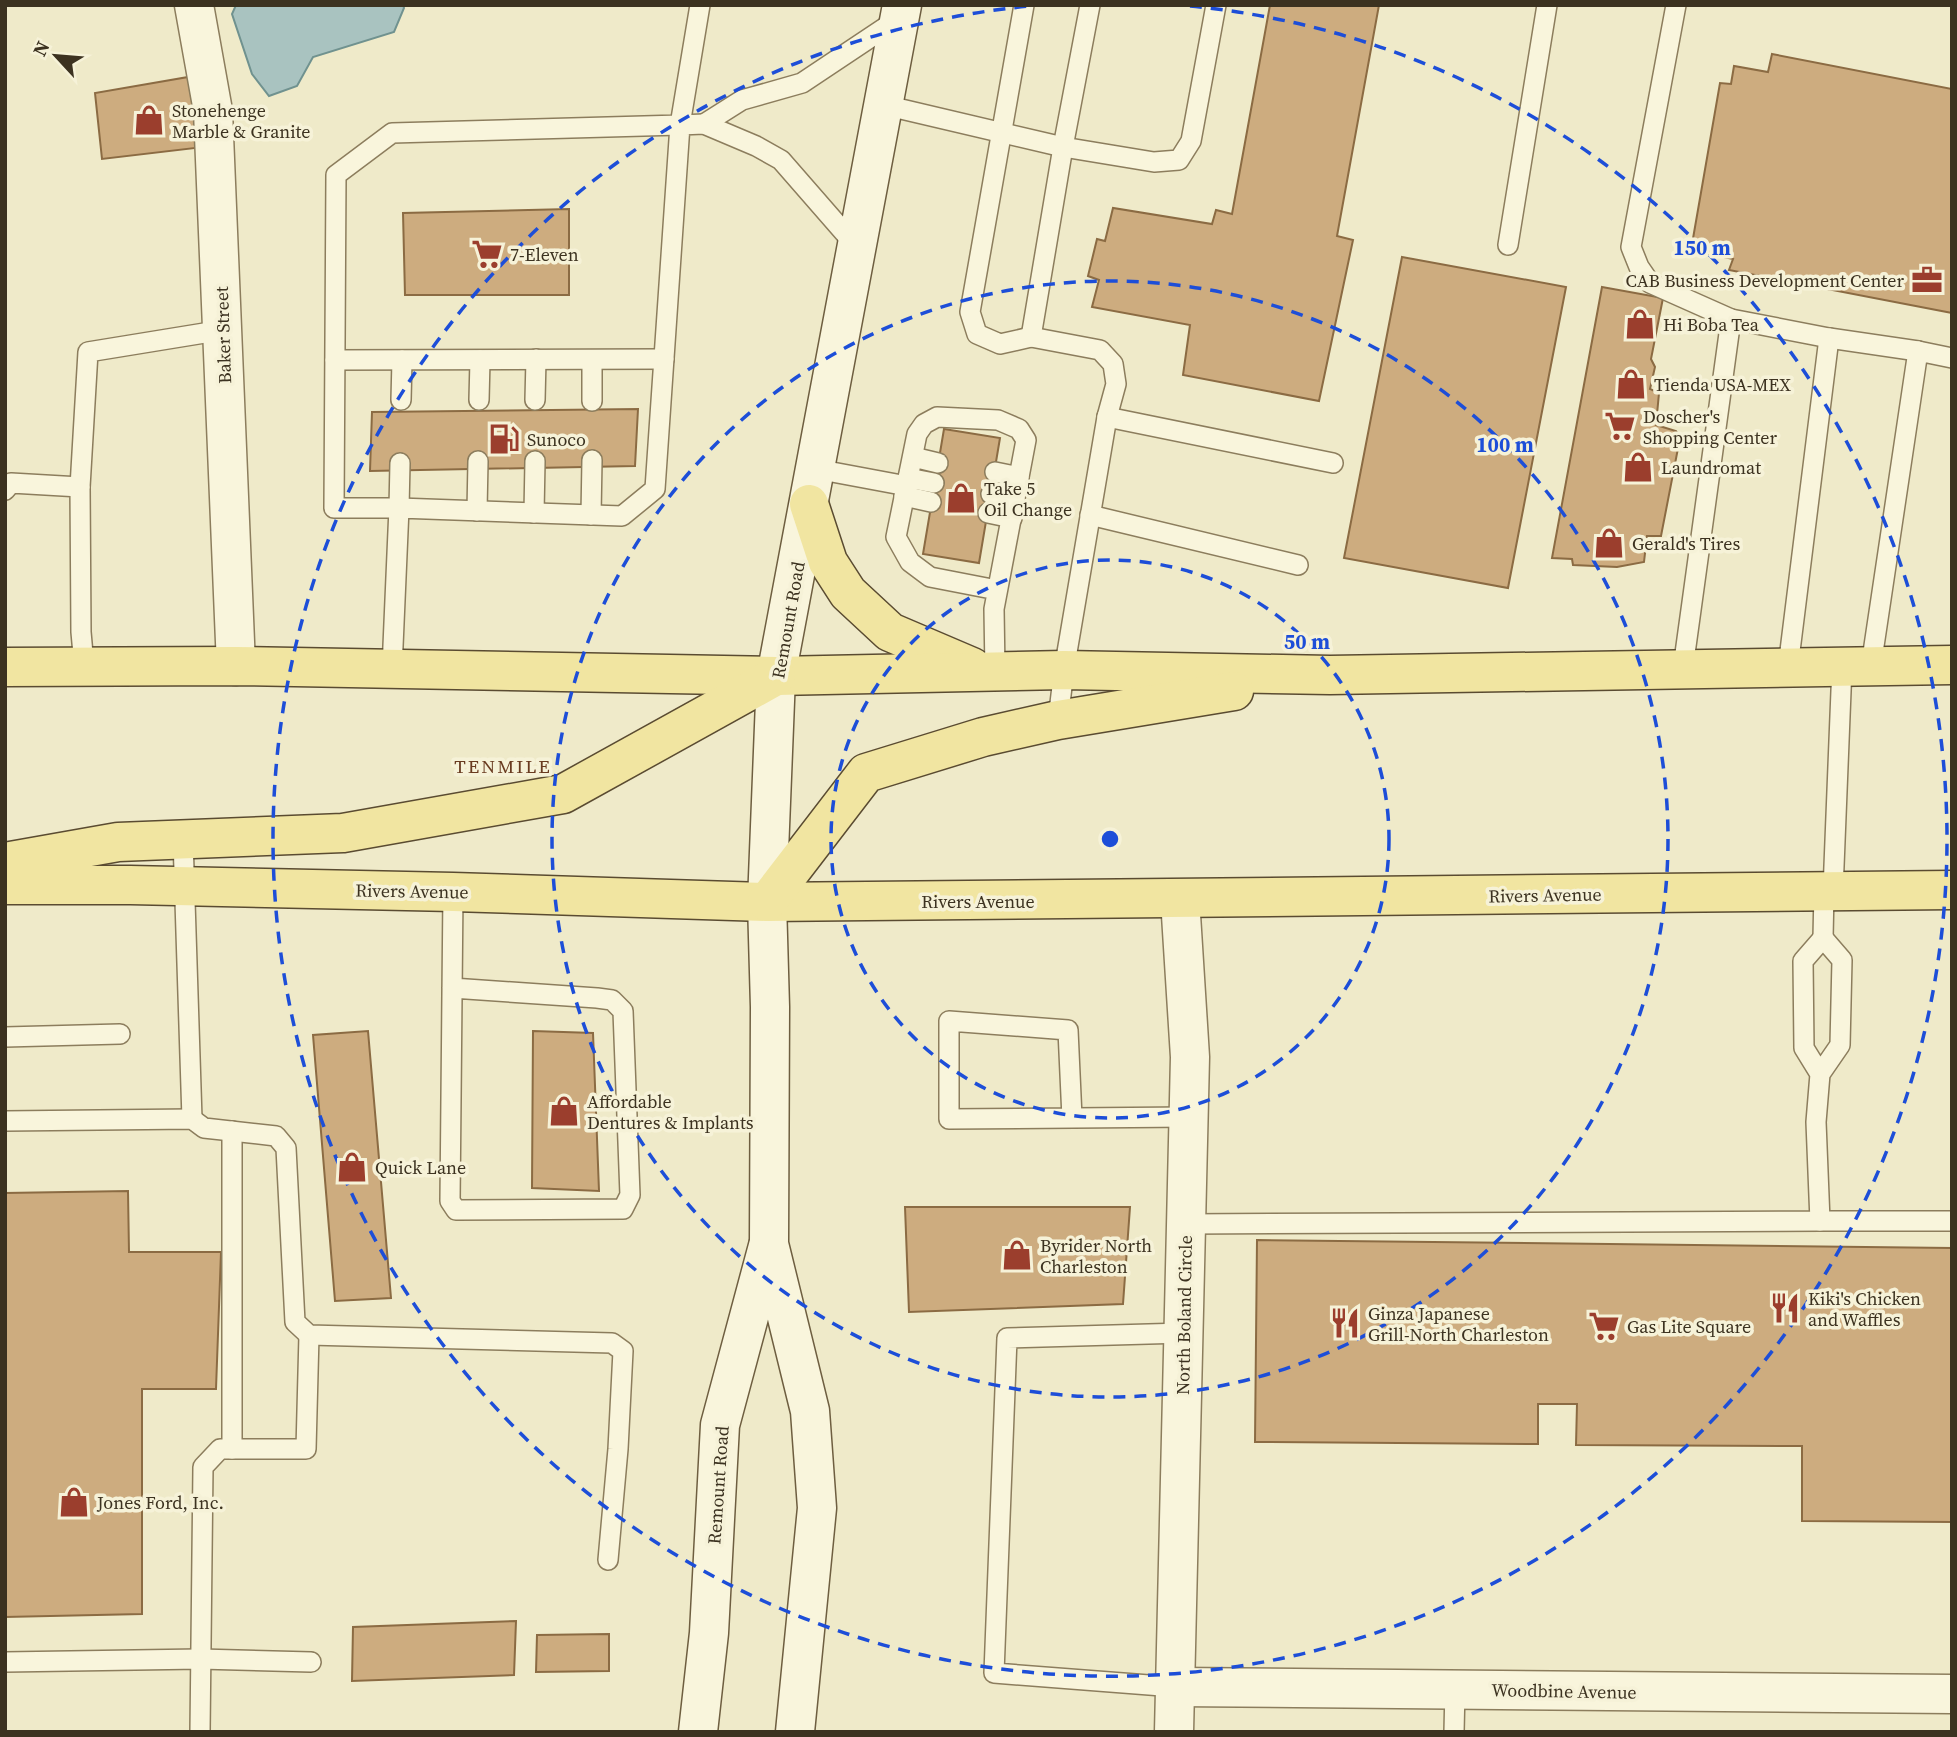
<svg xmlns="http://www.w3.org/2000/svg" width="1957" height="1737" viewBox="0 0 1957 1737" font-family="'Source Serif 4',serif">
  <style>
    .water { fill: #a9c3c0; stroke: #70928f; stroke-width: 2 }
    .building { fill: #cdac7f; stroke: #8b6b43; stroke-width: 2 }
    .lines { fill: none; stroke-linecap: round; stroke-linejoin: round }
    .lane-casing { stroke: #8c7d5d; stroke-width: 22 }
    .street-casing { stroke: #8c7d5d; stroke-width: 41 }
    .secondary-casing { stroke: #6e5e40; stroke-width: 41 }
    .primary-casing { stroke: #5a4b31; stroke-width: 41 }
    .lane { stroke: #f9f5dc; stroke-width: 19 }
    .street { stroke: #f9f5dc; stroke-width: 38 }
    .secondary { stroke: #f9f5dc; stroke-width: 38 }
    .primary { stroke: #f1e5a1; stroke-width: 38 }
    .ring { fill: none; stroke: #1d4ed8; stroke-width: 3.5; stroke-dasharray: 12 9 }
    .labels { text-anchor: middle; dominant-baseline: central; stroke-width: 7; stroke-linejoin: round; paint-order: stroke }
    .poi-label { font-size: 18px; fill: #3c3220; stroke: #f6f2d8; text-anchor: start }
    .street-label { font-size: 18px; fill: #3c3220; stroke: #f6f2d8 }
    .neighbourhood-label { font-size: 19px; letter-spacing: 2px; fill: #693b20; stroke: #f6f2d8 }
    .centre { fill: #1d4ed8; stroke: #f6f2d8; stroke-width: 3.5 }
    .ring-label { font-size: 21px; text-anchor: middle; font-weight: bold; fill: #1d4ed8; stroke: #f6f2d8; stroke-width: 7; stroke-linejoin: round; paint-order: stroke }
  </style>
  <rect width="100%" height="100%" fill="#efeac9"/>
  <!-- water -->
  <polygon class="water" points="236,5 403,5 404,8 394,32 313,57 297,86 269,96 252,74 232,14"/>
  <!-- building -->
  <g class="building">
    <polygon points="1270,5 1379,5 1337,236 1353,240 1319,401 1183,375 1190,325 1092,307 1099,280 1088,276 1097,239 1105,241 1113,208 1212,224 1216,210 1232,214"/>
    <polygon points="1772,54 1952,89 1952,313 1729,270 1733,259 1691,250 1720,83 1731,84 1734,66 1768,72"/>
    <polygon points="194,76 204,147 102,159 95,93"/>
    <polygon points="569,209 569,295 405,295 403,213"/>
    <polygon points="1402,257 1566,287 1508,588 1344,558"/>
    <polygon points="1602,287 1663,298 1651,359 1655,367 1650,389 1659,393 1656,425 1676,431 1680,438 1661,536 1647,536 1644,562 1617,567 1573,565 1572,559 1552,558"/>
    <polygon points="638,409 635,466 370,471 372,412"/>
    <polygon points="944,429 1000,438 979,563 923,554"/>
    <polygon points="368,1031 391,1298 335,1301 313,1035"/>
    <polygon points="533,1031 593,1033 599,1191 532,1188"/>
    <polygon points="128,1191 129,1252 221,1252 216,1389 142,1389 142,1614 5,1617 5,1193"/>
    <polygon points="905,1207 1130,1207 1123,1304 909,1312"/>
    <polygon points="1257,1240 1952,1248 1952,1522 1802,1521 1802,1446 1576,1445 1577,1404 1538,1404 1538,1444 1255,1442"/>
    <polygon points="516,1621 514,1675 352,1681 353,1627"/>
    <polygon points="609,1634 609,1671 536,1672 537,1635"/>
  </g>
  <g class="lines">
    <!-- lane casing -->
    <g class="lane-casing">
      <g id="lane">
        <polyline points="1024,5 970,312 977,334 1000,344 1031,337"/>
        <polyline points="1676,5 1631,247 1639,267 1650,283 1731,319"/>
        <polyline points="884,105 1063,147 1154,162 1179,160 1191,141 1216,5"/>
        <polyline points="704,124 742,100 802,83 898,19"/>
        <polyline points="1508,245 1547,5"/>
        <polyline points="335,360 664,359"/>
        <polyline points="401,400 402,360"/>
        <polyline points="479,400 480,360"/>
        <polyline points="535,400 536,359"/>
        <polyline points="592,401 592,360"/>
        <polyline points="1107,417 1333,463"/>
        <polyline points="913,457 938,463"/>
        <polyline points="400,463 399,508 334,508 336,175 392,133 680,125 700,5"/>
        <polyline points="816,469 907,486"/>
        <polyline points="995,472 1019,477"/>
        <polyline points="908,478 934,483"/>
        <polyline points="80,487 88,352 223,330"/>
        <polyline points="5,490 11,483 80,487 81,632 84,665"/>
        <polyline points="991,494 1015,498"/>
        <polyline points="904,496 931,502"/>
        <polyline points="477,511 478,461"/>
        <polyline points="534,513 535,461"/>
        <polyline points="988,513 1012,518"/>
        <polyline points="591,515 592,460"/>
        <polyline points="1090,515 1298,565"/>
        <polyline points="1871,666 1918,351 1952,358"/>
        <polyline points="1788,667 1829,338"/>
        <polyline points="1683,668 1731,319 1829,338 1918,351"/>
        <polyline points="392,669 399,508 622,516 655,489 680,125 704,124 756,146 781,160 856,246"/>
        <polyline points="995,672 994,609 1026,440 1019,429 998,420 937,417 924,424 917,434 896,537 910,562 930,577 997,590"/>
        <polyline points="1058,720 1064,670 1107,417 1116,384 1113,364 1100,350 1031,337 1063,147 1090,5"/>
        <polyline points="183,839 192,1119"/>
        <polyline points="1833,891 1842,666"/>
        <polyline points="1823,938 1824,891"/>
        <polyline points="452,988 597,998 612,1000 623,1011 630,1195 623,1209 456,1210 450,1201 453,892"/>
        <polyline points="5,1037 120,1034"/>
        <polyline points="1072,1118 1068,1030 949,1021 949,1119 1189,1117"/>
        <polyline points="5,1121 192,1119 204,1128 276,1136 286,1148 295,1322 309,1335 612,1343 623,1351 618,1449 608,1560"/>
        <polyline points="1820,1221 1952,1221"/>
        <polyline points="1187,1224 1820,1221 1816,1122 1820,1074 1840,1045 1842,960 1823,938 1803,961 1804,1048 1820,1074"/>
        <polyline points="232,1449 232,1131"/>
        <polyline points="5,1662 200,1659 311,1662"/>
        <polyline points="1175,1687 994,1673 1007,1338 1184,1333"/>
        <polyline points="200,1732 203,1467 220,1449 306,1449 309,1335"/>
        <polyline points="1454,1732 1455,1689"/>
      </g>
    </g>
    <!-- street casing -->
    <g class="street-casing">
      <g id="street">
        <polyline points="194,5 213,111 236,666"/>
        <polyline points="1175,1687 1952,1694"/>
        <polyline points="1174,1732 1190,1057 1180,899"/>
      </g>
    </g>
    <!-- secondary casing -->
    <g class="secondary-casing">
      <g id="secondary">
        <polyline points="698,1732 709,1633 720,1425 768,1246"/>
        <polyline points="795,1732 817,1508 810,1411 769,1244 770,1007 767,902 776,676 902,5"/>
      </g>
    </g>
    <!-- primary casing -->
    <g class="primary-casing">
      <g id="primary">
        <polyline points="809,504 828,562 848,593 890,632 972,667"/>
        <polyline points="5,667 236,666 776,676 1064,670 1330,675 1952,665"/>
        <polyline points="5,862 118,842 343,833 563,794 776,676"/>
        <polyline points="5,885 130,885 453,892 767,902 1952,890"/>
        <polyline points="767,902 866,773 983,737 1058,720 1234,691"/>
      </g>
    </g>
    <!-- lane -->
    <use href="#lane" class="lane"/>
    <!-- street -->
    <use href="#street" class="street"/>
    <!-- secondary -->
    <use href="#secondary" class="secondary"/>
    <!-- primary -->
    <use href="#primary" class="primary"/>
  </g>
  <!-- distance rings -->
  <g class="ring">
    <circle cx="1110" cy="839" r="279"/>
    <circle cx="1110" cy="839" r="558"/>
    <path d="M1190 6A837 837 0 1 1 1030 6"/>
  </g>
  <!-- icons -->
  <defs>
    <g id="shop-bare" transform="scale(2.415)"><path d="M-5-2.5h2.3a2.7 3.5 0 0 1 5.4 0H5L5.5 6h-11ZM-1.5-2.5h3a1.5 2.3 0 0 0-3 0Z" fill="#9b3e2d" stroke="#f6f2d8" stroke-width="2.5" paint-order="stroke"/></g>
    <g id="supermarket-bare" transform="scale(2.415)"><path d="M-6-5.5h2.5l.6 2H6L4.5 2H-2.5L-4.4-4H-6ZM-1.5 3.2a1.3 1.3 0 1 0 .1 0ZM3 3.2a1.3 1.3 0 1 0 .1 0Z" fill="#9b3e2d" stroke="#f6f2d8" stroke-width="2.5" paint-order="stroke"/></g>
    <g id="office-bare" transform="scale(2.415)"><path d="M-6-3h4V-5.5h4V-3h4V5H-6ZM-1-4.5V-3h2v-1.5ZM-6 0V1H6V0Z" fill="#9b3e2d" stroke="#f6f2d8" stroke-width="2.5" paint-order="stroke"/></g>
    <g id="fuel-bare" transform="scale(2.415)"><path d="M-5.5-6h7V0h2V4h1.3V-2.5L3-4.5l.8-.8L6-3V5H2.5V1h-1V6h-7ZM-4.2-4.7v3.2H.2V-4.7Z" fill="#9b3e2d" stroke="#f6f2d8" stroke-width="2.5" paint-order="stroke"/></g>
    <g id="restaurant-bare" transform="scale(2.415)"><path d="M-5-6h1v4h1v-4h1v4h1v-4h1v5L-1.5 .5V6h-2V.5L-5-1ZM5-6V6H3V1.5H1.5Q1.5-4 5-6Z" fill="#9b3e2d" stroke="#f6f2d8" stroke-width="2.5" paint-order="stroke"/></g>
  </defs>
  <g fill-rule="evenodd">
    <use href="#shop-bare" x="149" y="120"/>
    <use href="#supermarket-bare" x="487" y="254"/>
    <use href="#office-bare" x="1927" y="280"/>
    <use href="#shop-bare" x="1640" y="324"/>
    <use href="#shop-bare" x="1631" y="384"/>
    <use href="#supermarket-bare" x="1620" y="426"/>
    <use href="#fuel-bare" x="504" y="439"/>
    <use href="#shop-bare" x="1638" y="467"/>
    <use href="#shop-bare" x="961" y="498"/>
    <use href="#shop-bare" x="1609" y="543"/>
    <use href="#shop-bare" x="564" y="1111"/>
    <use href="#shop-bare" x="352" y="1167"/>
    <use href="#shop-bare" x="1017" y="1255"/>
    <use href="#restaurant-bare" x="1785" y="1308"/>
    <use href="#restaurant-bare" x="1345" y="1323"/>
    <use href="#supermarket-bare" x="1604" y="1326"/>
    <use href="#shop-bare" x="74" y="1502"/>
  </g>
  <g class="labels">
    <!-- poi labels -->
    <g class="poi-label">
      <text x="172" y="110">Stonehenge<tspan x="172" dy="21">Marble &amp; Granite</tspan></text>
      <text x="510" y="254">7-Eleven</text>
      <text x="1904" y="280" text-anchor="end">CAB Business Development Center</text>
      <text x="1663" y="324">Hi Boba Tea</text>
      <text x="1654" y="384">Tienda USA-MEX</text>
      <text x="1643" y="416">Doscher's<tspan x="1643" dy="21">Shopping Center</tspan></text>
      <text x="527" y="439">Sunoco</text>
      <text x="1661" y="467">Laundromat</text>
      <text x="984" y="488">Take 5<tspan x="984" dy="21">Oil Change</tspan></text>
      <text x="1632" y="543">Gerald's Tires</text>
      <text x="587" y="1101">Affordable<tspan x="587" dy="21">Dentures &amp; Implants</tspan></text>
      <text x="375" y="1167">Quick Lane</text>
      <text x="1040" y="1245">Byrider North<tspan x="1040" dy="21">Charleston</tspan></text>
      <text x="1808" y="1298">Kiki's Chicken<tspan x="1808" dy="21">and Waffles</tspan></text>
      <text x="1368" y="1313">Ginza Japanese<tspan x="1368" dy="21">Grill-North Charleston</tspan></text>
      <text x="1627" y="1326">Gas Lite Square</text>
      <text x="97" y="1502">Jones Ford, Inc.</text>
    </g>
    <!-- street labels -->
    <g class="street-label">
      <text transform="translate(223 335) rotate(-92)">Baker Street</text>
      <text transform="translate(788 620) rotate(-80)">Remount Road</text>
      <text transform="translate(412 891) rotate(1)">Rivers Avenue</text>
      <text transform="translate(1545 895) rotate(-1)">Rivers Avenue</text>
      <text x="978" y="901">Rivers Avenue</text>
      <text transform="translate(1184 1315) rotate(-89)">North Boland Circle</text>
      <text transform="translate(718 1485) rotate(-86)">Remount Road</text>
      <text transform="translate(1564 1691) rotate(1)">Woodbine Avenue</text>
    </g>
    <!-- neighbourhood labels -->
    <g class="neighbourhood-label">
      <text x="503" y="766">TENMILE</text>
    </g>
  </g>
  <circle cx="1110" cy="839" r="10" class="centre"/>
  <g class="ring-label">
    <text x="1702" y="255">150 m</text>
    <text x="1505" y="452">100 m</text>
    <text x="1307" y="649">50 m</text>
  </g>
  <!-- border -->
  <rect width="1957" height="1737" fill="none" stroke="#3c3220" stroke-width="14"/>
  <!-- north arrow -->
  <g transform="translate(56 56) rotate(296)" stroke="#f6f2d8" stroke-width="5" paint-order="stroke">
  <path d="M0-5L12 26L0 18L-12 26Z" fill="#3c3220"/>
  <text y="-10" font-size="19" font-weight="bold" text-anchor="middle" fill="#3c3220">N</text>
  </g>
</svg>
